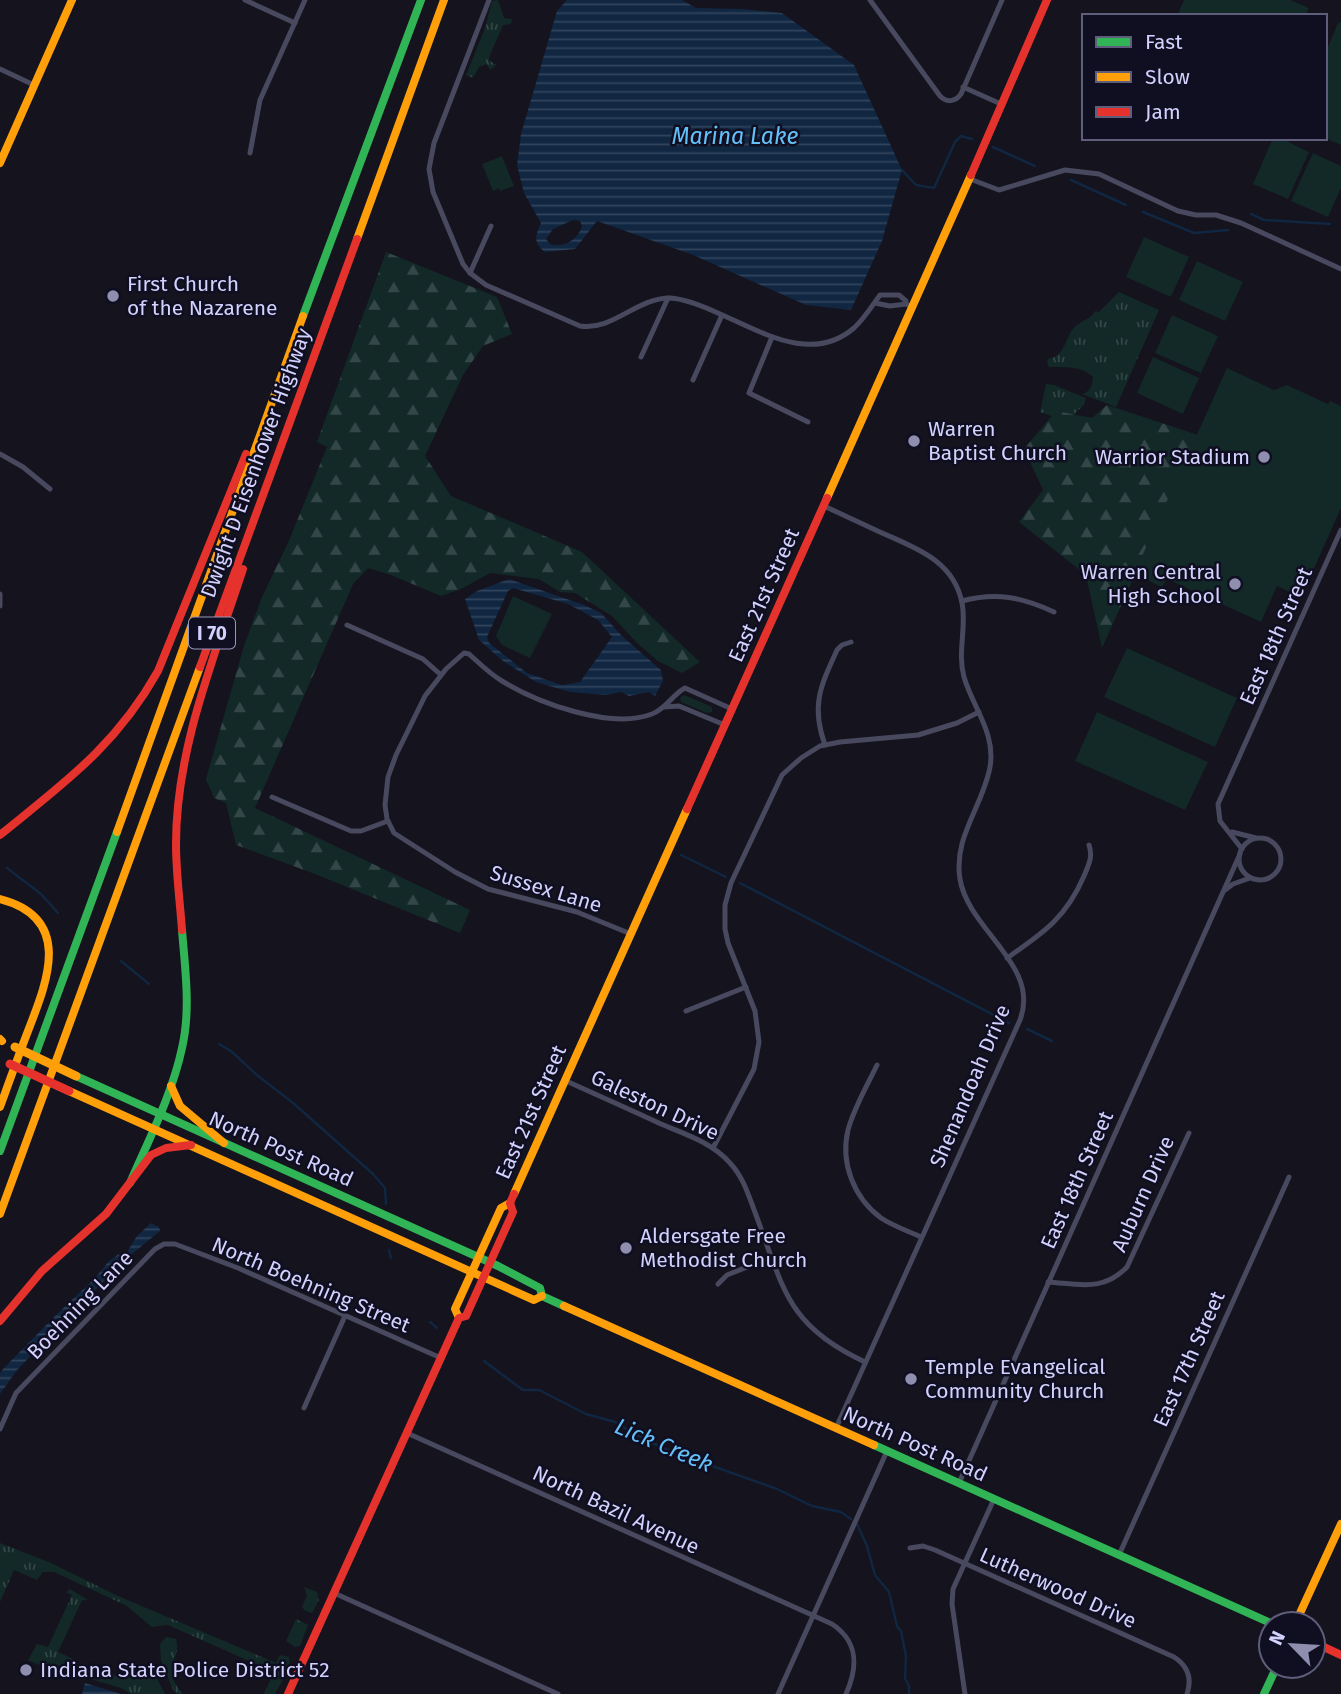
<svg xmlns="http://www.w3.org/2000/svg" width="1341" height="1694" viewBox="0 0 1341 1694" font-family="'Fira Sans',sans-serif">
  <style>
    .grass { fill: url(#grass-tufts) }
    .forest { fill: url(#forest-firs) }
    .pitch { fill: #122928 }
    .water { fill: url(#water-rules); fill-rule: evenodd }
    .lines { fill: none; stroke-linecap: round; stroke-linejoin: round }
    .stream { stroke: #102641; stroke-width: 2.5 }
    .street { stroke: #48495e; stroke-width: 5 }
    .fast { stroke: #30b455; stroke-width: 8 }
    .slow { stroke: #ff9f0a; stroke-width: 8 }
    .jam { stroke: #e5322d; stroke-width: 8 }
    .slow-bridge { stroke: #ff9f0a; stroke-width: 9 }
    .jam-bridge { stroke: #e5322d; stroke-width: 9 }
    .poi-dot { fill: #908eaf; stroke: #100f22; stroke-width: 2.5 }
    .labels { text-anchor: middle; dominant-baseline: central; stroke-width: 5; stroke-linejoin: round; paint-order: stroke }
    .shield { fill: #100f22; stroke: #9897bb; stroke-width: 2 }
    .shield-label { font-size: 19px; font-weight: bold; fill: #d3d1fd }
    .poi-label { font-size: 21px; fill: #d3d1fd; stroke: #100f22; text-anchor: start }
    .street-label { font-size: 21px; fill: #d3d1fd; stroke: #100f22 }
    .water-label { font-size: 23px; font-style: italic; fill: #64c0f9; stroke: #100f22 }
  </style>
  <defs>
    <pattern id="grass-tufts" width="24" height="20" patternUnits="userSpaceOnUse" patternTransform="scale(1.75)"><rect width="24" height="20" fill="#122928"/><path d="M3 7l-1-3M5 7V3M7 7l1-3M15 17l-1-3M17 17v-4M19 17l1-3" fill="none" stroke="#344748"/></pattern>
    <pattern id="forest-firs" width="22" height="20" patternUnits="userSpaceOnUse" patternTransform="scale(1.75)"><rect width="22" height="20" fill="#122928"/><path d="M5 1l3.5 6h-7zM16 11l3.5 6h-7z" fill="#344748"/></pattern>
    <pattern id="water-rules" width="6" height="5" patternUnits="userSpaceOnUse" patternTransform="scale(1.75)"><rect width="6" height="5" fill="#102641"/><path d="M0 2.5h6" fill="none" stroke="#32445d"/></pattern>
  </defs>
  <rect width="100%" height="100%" fill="#14131e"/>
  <!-- grass -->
  <g class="grass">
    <polygon points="498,0 504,18 512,19 511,24 503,25 490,55 489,60 496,65 490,70 487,64 479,67 473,78 466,75 485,28 492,1"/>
    <path d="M1119 292 1159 310 1116 407 1082 394C1091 391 1092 386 1093 377 1081 365 1065 368 1049 367L1047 363 1048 359C1067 356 1065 334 1077 325 1085 319 1091 319 1095 311L1099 312Z"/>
    <polygon points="1046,384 1054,385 1086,398 1084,405 1067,421 1040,412"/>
    <polygon points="684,695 712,707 712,712 707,713 681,702 680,698"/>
    <polygon points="0,1543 51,1563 118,1596 276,1663 280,1655 289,1657 290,1666 275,1694 264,1694 274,1672 168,1625 152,1627 127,1606 54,1572 43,1572 37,1580 14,1570 0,1602"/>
    <polygon points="304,1587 317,1592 319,1600 312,1613 304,1610 302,1606 307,1596"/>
    <polygon points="70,1589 88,1600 82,1600 58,1652 77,1661 68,1678 28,1660 37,1644 48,1647 72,1595 66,1592"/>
    <polygon points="296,1619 308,1625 300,1646 295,1647 286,1641"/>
    <path d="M166 1637 176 1639C182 1661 159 1666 183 1694H177L173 1690 161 1660 160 1644Z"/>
    <polygon points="93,1668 118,1676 154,1673 165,1694 131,1694 121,1688 87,1678"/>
  </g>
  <!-- forest -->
  <g class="forest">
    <polygon points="386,252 497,297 512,334 483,346 463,375 425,456 451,496 582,552 700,662 682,673 658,661 637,643 612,616 575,593 560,592 539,579 490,573 461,589 441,596 391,575 368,568 353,584 255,808 470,910 460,933 315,874 236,845 226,803 214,798 206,779 244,646 262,597 288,543 327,447 317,442"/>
    <polygon points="1107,405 1198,435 1102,648 1086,575 1019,522 1043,490 1024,449 1056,411 1092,418"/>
  </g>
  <!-- pitch -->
  <g class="pitch">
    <polygon points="1184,0 1290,0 1309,8 1305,16 1177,16"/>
    <polygon points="1341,22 1341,145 1325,138 1325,54 1338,23"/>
    <polygon points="1273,138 1280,138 1309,152 1288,199 1253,184"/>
    <polygon points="1313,153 1341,166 1341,188 1328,217 1291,201"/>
    <polygon points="502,156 514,186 500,191 499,188 493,191 482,164"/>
    <polygon points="1144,237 1189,257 1171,297 1126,277"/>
    <polygon points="1197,261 1243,282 1225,321 1179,300"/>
    <polygon points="1172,315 1218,336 1201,373 1155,353"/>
    <polygon points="1153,357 1199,378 1183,414 1137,393"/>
    <polygon points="1227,368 1274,390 1287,385 1328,404 1330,401 1341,406 1341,508 1308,582 1300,579 1294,594 1277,586 1261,622 1167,579 1162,587 1134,574"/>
    <polygon points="513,596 552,614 530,658 502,645 496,636"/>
    <polygon points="1127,648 1237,698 1215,747 1104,697"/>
    <polygon points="1097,712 1208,762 1185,810 1075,761"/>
  </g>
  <!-- water -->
  <g class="water">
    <path d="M567 0H682L696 8 743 9 782 13 854 65 902 170 882 241 851 310 806 305 693 255 597 221 575 249 545 252C533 243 535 236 541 223L524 193 517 165 521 134 557 11ZM573 220 580 221 582 226C578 240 564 248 550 244L546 239 553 229Z"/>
    <path d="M509 579 584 605 601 613 622 636 661 670 663 681 655 696 649 692 629 696 621 692 606 695 570 692 536 682 503 661 479 640 465 599 477 591ZM513 588 568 604 598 620 612 637 580 682 562 685 527 673 489 643 487 637 508 591Z"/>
    <polygon points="151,1223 159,1227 160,1231 127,1258 73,1312 17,1370 0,1394 0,1373 3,1369 56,1315 95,1278 109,1261 119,1254 127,1252 137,1236"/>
    <polygon points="85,1683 121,1694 82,1694"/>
  </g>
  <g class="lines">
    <!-- stream -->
    <g class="stream">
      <polyline points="993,147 1035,166"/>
      <polyline points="902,170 916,185 934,188 955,142 961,136 972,139"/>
      <polyline points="1071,180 1126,205"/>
      <polyline points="1143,212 1194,233 1228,230"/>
      <polyline points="1251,214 1264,220 1330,224"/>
      <polyline points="681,855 726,877"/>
      <polyline points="7,868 41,894 58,913"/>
      <polyline points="740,883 1009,1023"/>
      <polyline points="121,961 149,984"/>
      <polyline points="1027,1029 1052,1041"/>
      <polyline points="219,1044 231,1051 258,1076 292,1102 373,1174 385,1188 386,1204"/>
      <polyline points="389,1250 391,1258"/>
      <polyline points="430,1322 437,1328"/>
      <polyline points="484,1361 523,1390 539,1390 586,1414 615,1422 640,1437 670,1451 777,1489 812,1506 841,1512 851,1519"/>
      <polyline points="857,1524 867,1546 875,1575 889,1592 897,1626 901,1631 906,1656 905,1678 909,1686 909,1694"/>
    </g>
    <!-- street -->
    <g class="street">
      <polyline points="245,0 295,23"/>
      <path d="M489 0 434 143 429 169 433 192 463 264 470 273 486 285 580 326C613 331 636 298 670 298 687 299 705 307 720 314 762 332 812 364 854 328 864 319 872 306 880 295H899L906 301V304L913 307"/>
      <path d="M870 0 940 96C947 103 955 102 961 94L1002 0"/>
      <polyline points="0,69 34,85"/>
      <polyline points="963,87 1001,104"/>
      <polyline points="250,153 260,100 305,0"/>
      <polyline points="970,179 999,190 1065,170 1099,174 1178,211 1196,215 1216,215 1241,223 1341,269"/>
      <polyline points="470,273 491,226"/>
      <polyline points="875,303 890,306 906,304"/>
      <polyline points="772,337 749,393 808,422"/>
      <polyline points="641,357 668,298"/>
      <polyline points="693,380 722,315"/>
      <polyline points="0,454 23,467 50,489"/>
      <path d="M824 506C843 515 863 524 882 533 916 548 954 561 962 603 967 627 957 652 964 677 973 708 996 733 990 767 983 806 953 837 960 879 968 930 1041 965 1020 1020L836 1428"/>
      <polyline points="0,594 0,606"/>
      <path d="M962 601C996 592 1022 597 1054 612"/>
      <polyline points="347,625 423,659 441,675"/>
      <polyline points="664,707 679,706 725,725"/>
      <path d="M825 745C811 706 820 687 837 650L842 645 851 642"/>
      <polyline points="272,797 351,831 361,831 388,821"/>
      <polyline points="1232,832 1256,838"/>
      <circle cx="1260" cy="859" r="21"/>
      <polyline points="1242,849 1220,821 1218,804 1341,530"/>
      <polyline points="1225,890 1233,884 1250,878"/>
      <path d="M631 934 577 912 488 889 455 872 394 833 387 819 385 805 388 777 396 755 425 696 446 669 464 653 469 654C480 664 490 674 502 681 538 703 611 730 652 714 666 709 672 695 685 688L732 709"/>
      <path d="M1007 958C1043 933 1066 918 1084 876 1089 864 1093 857 1089 845"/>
      <polyline points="686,1011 746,987"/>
      <path d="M877 1065C867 1086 854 1108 848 1130 840 1163 854 1198 881 1218 893 1226 908 1231 921 1237"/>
      <path d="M564 1080C597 1095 629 1109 661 1124 685 1134 713 1143 730 1163 744 1178 749 1197 756 1215 784 1289 787 1326 865 1362"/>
      <polyline points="713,1148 754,1069 759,1042 755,1011 728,943 725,929 725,905 731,883 782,775 801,758 820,746 840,742 918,735 957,723 979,712"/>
      <path d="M1048 1282C1079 1284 1103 1292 1127 1267L1189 1133"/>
      <polyline points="718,1284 727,1275 772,1257"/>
      <polyline points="304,1408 345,1316"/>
      <polyline points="0,1429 16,1393 155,1249 164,1244 175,1244 238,1268 441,1358"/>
      <path d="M407 1433 832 1624C859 1642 858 1667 846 1694"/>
      <polyline points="959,1483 1240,854"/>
      <path d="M910 1548 923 1546 935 1550 1174 1657C1188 1666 1192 1679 1187 1694"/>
      <polyline points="1119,1555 1289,1177"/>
      <polyline points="334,1593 558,1694"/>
      <polyline points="778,1694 887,1451"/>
      <polyline points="965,1694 952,1604 953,1589 994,1499"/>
    </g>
    <!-- fast -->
    <g class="fast">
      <polyline points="303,316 421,0"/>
      <polyline points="76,1076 498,1266 540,1288 542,1296 564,1306"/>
      <polyline points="0,1151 117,832"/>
      <path d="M130 1183C149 1139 172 1095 182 1048 191 1010 185 968 182 930"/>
      <polyline points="874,1445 1273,1624"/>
      <polyline points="1264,1694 1277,1666"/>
    </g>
    <!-- slow -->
    <g class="slow">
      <polyline points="0,163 72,0"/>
      <polyline points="357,239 444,0"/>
      <polyline points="827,498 971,175"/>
      <polyline points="117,832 303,316"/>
      <path d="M0 899C74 918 47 982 28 1031 18 1057 9 1082 0 1107"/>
      <polyline points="0,1039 2,1041"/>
      <polyline points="171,1086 180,1106 224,1143"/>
      <polyline points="69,1091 534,1300 542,1296"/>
      <polyline points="514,1194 687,809"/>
      <polyline points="0,1214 200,667"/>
      <polyline points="564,1306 874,1445"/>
      <polyline points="459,1318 455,1309 501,1208 510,1203"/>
      <polyline points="1295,1624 1341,1524"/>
    </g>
    <!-- jam -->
    <g class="jam">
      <polyline points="971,175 1047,0"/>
      <polyline points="200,667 357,239"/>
      <polyline points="687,809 827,498"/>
      <path d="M0 835C65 782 116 746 158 671L246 454"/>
      <path d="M182 930C180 902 176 873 176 844 176 749 214 658 243 569"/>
      <polyline points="0,1321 42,1271 106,1214 151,1155 166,1148 191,1145"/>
      <polyline points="1313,1642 1341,1655"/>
      <polyline points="288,1694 459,1318 466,1316 513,1212 510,1203 514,1194"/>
    </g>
    <!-- slow-bridge -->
    <polyline class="slow-bridge" points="15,1047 76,1076"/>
    <!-- jam-bridge -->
    <polyline class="jam-bridge" points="10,1064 69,1091"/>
  </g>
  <!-- markers -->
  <g class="poi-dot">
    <circle cx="113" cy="296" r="7"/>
    <circle cx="914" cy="441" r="7"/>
    <circle cx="1264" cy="457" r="7"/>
    <circle cx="1235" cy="584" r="7"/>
    <circle cx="626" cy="1248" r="7"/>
    <circle cx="911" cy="1379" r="7"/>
    <circle cx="26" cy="1670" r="7"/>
  </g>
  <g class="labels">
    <!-- shield labels -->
    <rect class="shield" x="189" y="617.5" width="46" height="31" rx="5"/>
    <g class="shield-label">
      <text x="212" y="633">I 70</text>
    </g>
    <!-- poi labels -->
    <g class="poi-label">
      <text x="127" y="284">First Church<tspan x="127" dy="24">of the Nazarene</tspan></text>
      <text x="928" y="429">Warren<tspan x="928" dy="24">Baptist Church</tspan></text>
      <text x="1250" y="457" text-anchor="end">Warrior Stadium</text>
      <text x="1221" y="572" text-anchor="end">Warren Central<tspan x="1221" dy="24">High School</tspan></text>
      <text x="640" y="1236">Aldersgate Free<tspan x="640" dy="24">Methodist Church</tspan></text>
      <text x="925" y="1367">Temple Evangelical<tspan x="925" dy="24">Community Church</tspan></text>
      <text x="40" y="1670">Indiana State Police District 52</text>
    </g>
    <!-- street labels -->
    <g class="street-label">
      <text transform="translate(256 463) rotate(-70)">Dwight D Eisenhower Highway</text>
      <text transform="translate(764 595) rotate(-66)">East 21st Street</text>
      <text transform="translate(1276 636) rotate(-66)">East 18th Street</text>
      <text transform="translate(546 889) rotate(17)">Sussex Lane</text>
      <text transform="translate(970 1086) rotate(-67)">Shenandoah Drive</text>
      <text transform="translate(655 1105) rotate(25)">Galeston Drive</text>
      <text transform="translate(531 1112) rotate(-66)">East 21st Street</text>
      <text transform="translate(281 1149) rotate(24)">North Post Road</text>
      <text transform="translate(1077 1180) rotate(-66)">East 18th Street</text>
      <text transform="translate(1143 1194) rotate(-66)">Auburn Drive</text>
      <text transform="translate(311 1285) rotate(23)">North Boehning Street</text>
      <text transform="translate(80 1305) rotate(-46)">Boehning Lane</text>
      <text transform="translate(1189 1359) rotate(-66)">East 17th Street</text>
      <text transform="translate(915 1444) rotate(24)">North Post Road</text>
      <text transform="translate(616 1510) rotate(25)">North Bazil Avenue</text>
      <text transform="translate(1058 1588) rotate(24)">Lutherwood Drive</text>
    </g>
    <!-- water labels -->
    <g class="water-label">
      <text x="735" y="136">Marina Lake</text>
      <text transform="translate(664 1445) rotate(23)">Lick Creek</text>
    </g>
  </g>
  <!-- legend -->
  <rect x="1082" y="14" width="245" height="126" fill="#100f22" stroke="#5e5d7a" stroke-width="2"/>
  <rect x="1096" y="37" width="35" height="10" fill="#30b455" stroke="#5e5d7a" stroke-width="2"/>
  <text x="1145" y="49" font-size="21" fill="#d3d1fd">Fast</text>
  <rect x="1096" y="72" width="35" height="10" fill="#ff9f0a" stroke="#5e5d7a" stroke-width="2"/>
  <text x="1145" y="84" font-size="21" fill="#d3d1fd">Slow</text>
  <rect x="1096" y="107" width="35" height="10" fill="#e5322d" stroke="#5e5d7a" stroke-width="2"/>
  <text x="1145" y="119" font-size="21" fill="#d3d1fd">Jam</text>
  <!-- north arrow -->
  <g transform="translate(1292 1645) rotate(295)"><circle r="33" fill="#100f22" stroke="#5e5d7a" stroke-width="2"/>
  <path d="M0-5L12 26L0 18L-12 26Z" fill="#908eaf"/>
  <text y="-10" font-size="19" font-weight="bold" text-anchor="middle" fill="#d3d1fd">N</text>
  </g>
</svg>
